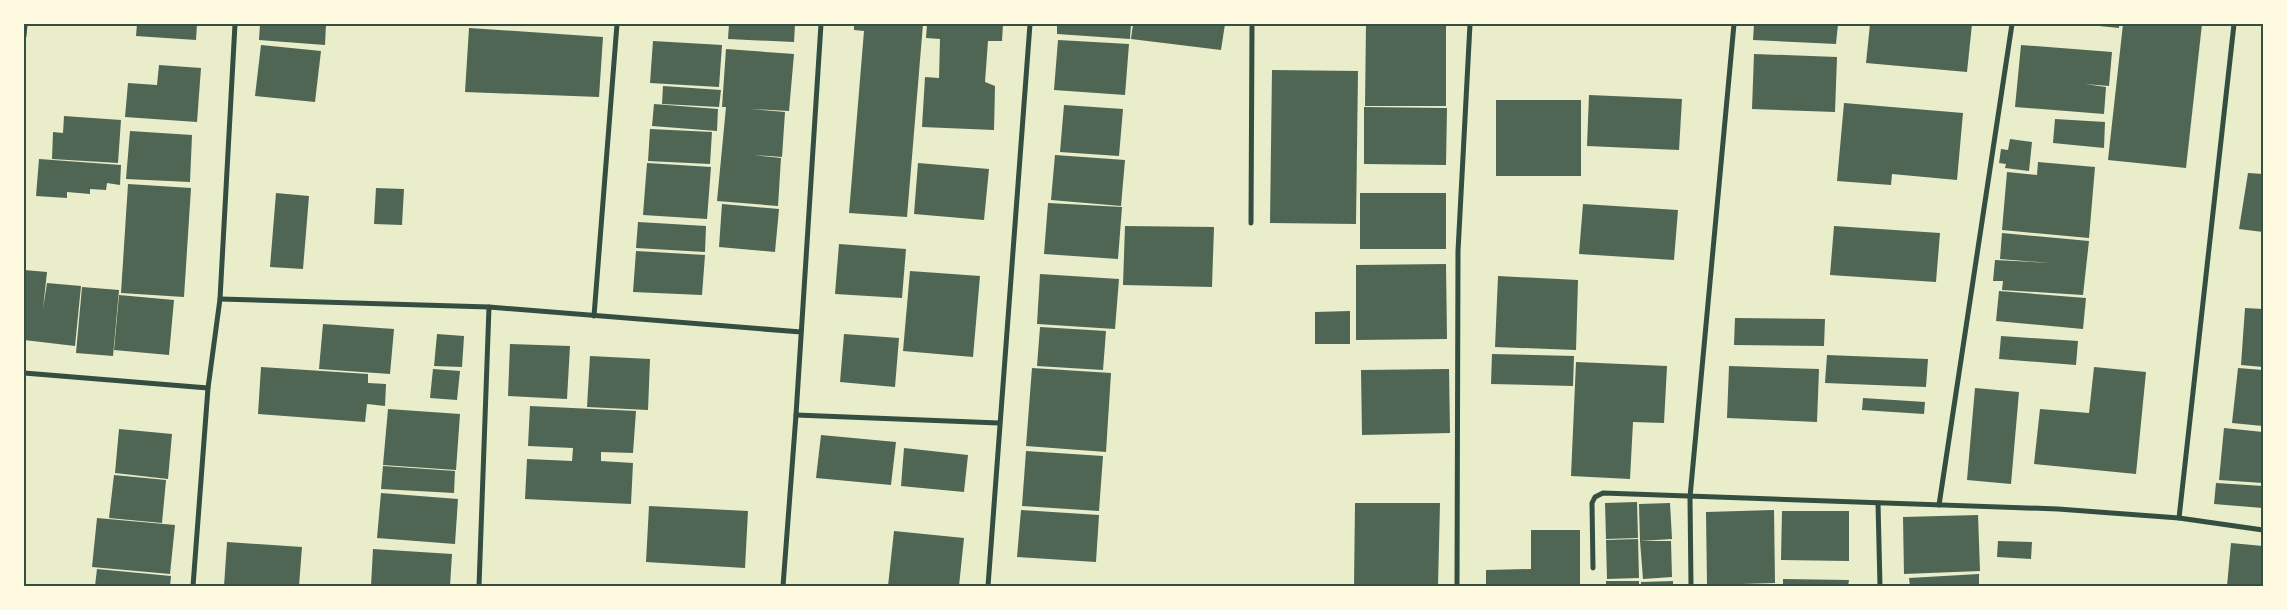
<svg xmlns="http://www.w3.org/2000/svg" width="2287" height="610" viewBox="0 0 2287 610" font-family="'Archivo Narrow',sans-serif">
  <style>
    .building { fill: #4f6655 }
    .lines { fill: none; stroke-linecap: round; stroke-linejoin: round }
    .minor { stroke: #344e41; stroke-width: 5 }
    .neatline { fill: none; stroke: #344e41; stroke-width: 2 }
  </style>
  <rect width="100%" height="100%" fill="#e9edc9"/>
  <!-- building -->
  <g class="building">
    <polygon points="137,24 197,24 196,40 136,36"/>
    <polygon points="260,24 326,24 325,45 259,40"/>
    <polygon points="729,24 795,24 794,42 728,39"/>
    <polygon points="854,24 923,24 907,217 849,213 864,31 854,30"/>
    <polygon points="927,24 1003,24 1002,41 988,41 985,82 995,86 994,130 922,127 925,77 939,78 940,39 926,38"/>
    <polygon points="1057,24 1131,24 1130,39 1057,34"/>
    <polygon points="1133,24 1225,24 1221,50 1131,39"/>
    <polygon points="1366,24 1446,24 1446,106 1365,106"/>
    <polygon points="1754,24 1838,24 1836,44 1753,40"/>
    <polygon points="1870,24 1972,24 1967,72 1866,63"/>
    <polygon points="2079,24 2119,24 2119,28"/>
    <polygon points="2123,24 2202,24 2186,168 2108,160"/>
    <polygon points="469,28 603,37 599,97 465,92"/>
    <polygon points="1058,40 1129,44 1125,95 1054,90"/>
    <polygon points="653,41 722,45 719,87 650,83"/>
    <polygon points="261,45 321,51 315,102 255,96"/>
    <polygon points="2021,45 2112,52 2109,86 2085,84 2106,87 2104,114 2015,107"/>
    <polygon points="726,49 794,54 789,111 750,109 785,112 782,157 753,155 781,158 778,206 717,201 726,107 722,107"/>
    <polygon points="1754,54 1837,57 1835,112 1752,109"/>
    <polygon points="159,65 201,68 197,122 125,117 128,83 157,85"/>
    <polygon points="1272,70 1358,71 1356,224 1270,223"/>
    <polygon points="663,86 721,90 719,107 662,104"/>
    <polygon points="1589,95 1682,99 1679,150 1587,146"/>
    <rect x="1496" y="100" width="85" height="76"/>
    <polygon points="1844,103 1963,113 1957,180 1892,174 1891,185 1837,181"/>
    <polygon points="654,104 718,109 717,131 652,126"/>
    <polygon points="1064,105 1123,109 1119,156 1060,152"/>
    <polygon points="1364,107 1447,108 1446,165 1364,164"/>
    <polygon points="64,116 121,120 118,163 52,159 53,132 63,133"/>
    <polygon points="2055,119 2105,122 2104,148 2053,143"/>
    <polygon points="650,129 712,132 710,164 648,161"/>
    <polygon points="130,131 192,135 190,182 126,179"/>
    <polygon points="2010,139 2032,142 2029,171 2005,168 2006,164 1999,163 2001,149 2008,150"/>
    <polygon points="1055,155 1125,160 1121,206 1051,200"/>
    <polygon points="39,159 121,165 120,185 107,183 106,190 90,189 90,194 67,192 67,198 36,196"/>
    <polygon points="2038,162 2095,167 2089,238 2002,230 2007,172 2037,175"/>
    <polygon points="647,163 711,167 707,219 643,215"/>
    <polygon points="918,163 989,169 984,220 914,214"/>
    <polygon points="2248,173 2263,174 2263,232 2239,229"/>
    <polygon points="128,184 191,188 184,297 121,293"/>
    <polygon points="376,188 404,189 402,225 374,224"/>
    <polygon points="276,193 309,196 303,269 270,267"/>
    <rect x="1360" y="193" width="86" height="56"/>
    <polygon points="1048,203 1122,207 1118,259 1044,254"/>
    <polygon points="722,204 779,209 775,252 719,247"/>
    <polygon points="1583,204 1678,210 1674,260 1579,254"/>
    <polygon points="638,222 706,226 705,252 636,248"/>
    <polygon points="1125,226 1214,227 1212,287 1123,285"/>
    <polygon points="1834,226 1940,233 1936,282 1830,275"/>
    <polygon points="2002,233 2089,241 2083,295 2002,290 2003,281 1993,281 1995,260 2051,263 2000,259"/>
    <polygon points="839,244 906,249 902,298 835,294"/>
    <polygon points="636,251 705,255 702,295 633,292"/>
    <polygon points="1446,264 1447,339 1356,340 1356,265"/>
    <polygon points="24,270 47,272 43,309 47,283 81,286 75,346 24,340"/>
    <polygon points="910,271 980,276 973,357 903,351"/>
    <polygon points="1040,274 1119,279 1115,329 1037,324"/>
    <polygon points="1498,276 1578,280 1576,350 1495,347"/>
    <polygon points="82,287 119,290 113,356 76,353"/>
    <polygon points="1999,291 2086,298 2083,329 1996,321"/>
    <polygon points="119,295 174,300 169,355 114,350"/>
    <polygon points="2245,308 2263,309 2263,367 2241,365"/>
    <polygon points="1350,311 1350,344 1315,344 1315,312"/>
    <polygon points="1735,318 1825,319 1824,346 1734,345"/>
    <polygon points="323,324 394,329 390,374 319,369"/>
    <polygon points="1040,327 1106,331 1103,370 1037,366"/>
    <polygon points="437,334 464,336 462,367 434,366"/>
    <polygon points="844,334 899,338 895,387 840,382"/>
    <polygon points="2001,336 2078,341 2076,365 1999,359"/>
    <polygon points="510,344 570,346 567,399 508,396"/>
    <polygon points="1492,354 1574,356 1573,386 1491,384"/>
    <polygon points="1827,355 1928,359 1926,387 1825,383"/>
    <polygon points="590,356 650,359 648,410 587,407"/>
    <polygon points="1576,362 1667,366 1664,423 1633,422 1630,479 1571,476"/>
    <polygon points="1729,366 1819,369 1817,422 1727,418"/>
    <polygon points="261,367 368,374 368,383 386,384 385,406 367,404 365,422 258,414"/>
    <polygon points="2094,367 2146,372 2136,474 2034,464 2040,409 2089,413"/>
    <polygon points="1032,368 1111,373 1106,452 1026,446"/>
    <polygon points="2238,368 2263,370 2263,426 2232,423"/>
    <polygon points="433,369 460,371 457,400 430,398"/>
    <polygon points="1449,369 1450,433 1362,435 1361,370"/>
    <polygon points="1975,388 2019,392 2011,484 1967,480"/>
    <polygon points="1863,398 1925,402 1924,414 1862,410"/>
    <polygon points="530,406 636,411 633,453 601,452 601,461 633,463 631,504 525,499 527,459 572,461 573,448 528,446"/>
    <polygon points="388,409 460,414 456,470 383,465"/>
    <polygon points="2224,428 2263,432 2263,483 2219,480"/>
    <polygon points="119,429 172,434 168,479 115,473"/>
    <polygon points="821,435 896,442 891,485 816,478"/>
    <polygon points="904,448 968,455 964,492 901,486"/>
    <polygon points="1026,451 1103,456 1099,511 1022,506"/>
    <polygon points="383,466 455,471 454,493 381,489"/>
    <polygon points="114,475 166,480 162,523 109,518"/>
    <polygon points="2216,483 2263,486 2263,508 2214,504"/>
    <polygon points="381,493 458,499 455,544 377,538"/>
    <polygon points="1637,502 1638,538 1606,539 1605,503"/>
    <polygon points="1355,503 1440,503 1438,586 1354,586"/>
    <polygon points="1670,503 1672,539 1640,541 1639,504"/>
    <polygon points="649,506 748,511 745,568 646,562"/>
    <polygon points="1021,510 1099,515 1096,562 1017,557"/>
    <polygon points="1774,510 1775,583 1707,585 1706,512"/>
    <polygon points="1782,511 1849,511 1849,561 1781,560"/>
    <polygon points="1978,515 1980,571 1904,574 1903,517"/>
    <polygon points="97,518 175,525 170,574 92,567"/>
    <polygon points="1531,530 1580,530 1580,586 1486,586 1486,570 1531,569"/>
    <polygon points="894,531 964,538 959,586 888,586"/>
    <polygon points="1638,539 1639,578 1607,579 1606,540"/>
    <polygon points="1640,541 1671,541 1672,577 1643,579"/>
    <polygon points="1998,541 2032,542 2031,559 1997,557"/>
    <polygon points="227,542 302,547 299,586 224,586"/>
    <polygon points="2231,543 2263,546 2263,586 2227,586"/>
    <polygon points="373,549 452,554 450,586 371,586"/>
    <polygon points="97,569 171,576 170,586 95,586"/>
    <polygon points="1979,574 1979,586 1910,586 1909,578"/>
    <polygon points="1783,579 1849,580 1848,586 1783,586"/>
    <rect x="1606" y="581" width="33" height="5"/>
    <polygon points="1673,581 1673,586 1641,586 1641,582"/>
  </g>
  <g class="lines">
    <!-- minor -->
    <g class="minor">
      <polyline points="24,36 25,24"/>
      <polyline points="1251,223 1252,24"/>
      <polyline points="220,299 489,307 801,332"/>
      <polyline points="594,316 617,24"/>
      <polyline points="24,373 208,388 220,299 235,24"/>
      <polyline points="796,415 999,423"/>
      <polyline points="1878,503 1880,586"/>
      <polyline points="1939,505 2012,24"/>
      <polyline points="2179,518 2234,24"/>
      <polyline points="1593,568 1592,503 1595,497 1603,493 2058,509 2179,518 2263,530"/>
      <polyline points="193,586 208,388"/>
      <polyline points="479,586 489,307"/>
      <polyline points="783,586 796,415 821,24"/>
      <polyline points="988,586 1030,24"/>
      <polyline points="1457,586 1458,251 1470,24"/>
      <polyline points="1691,586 1690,497 1734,24"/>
    </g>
  </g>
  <!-- border -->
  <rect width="2287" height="610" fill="none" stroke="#fefae0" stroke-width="50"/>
  <rect x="25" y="25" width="2237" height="560" class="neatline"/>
</svg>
